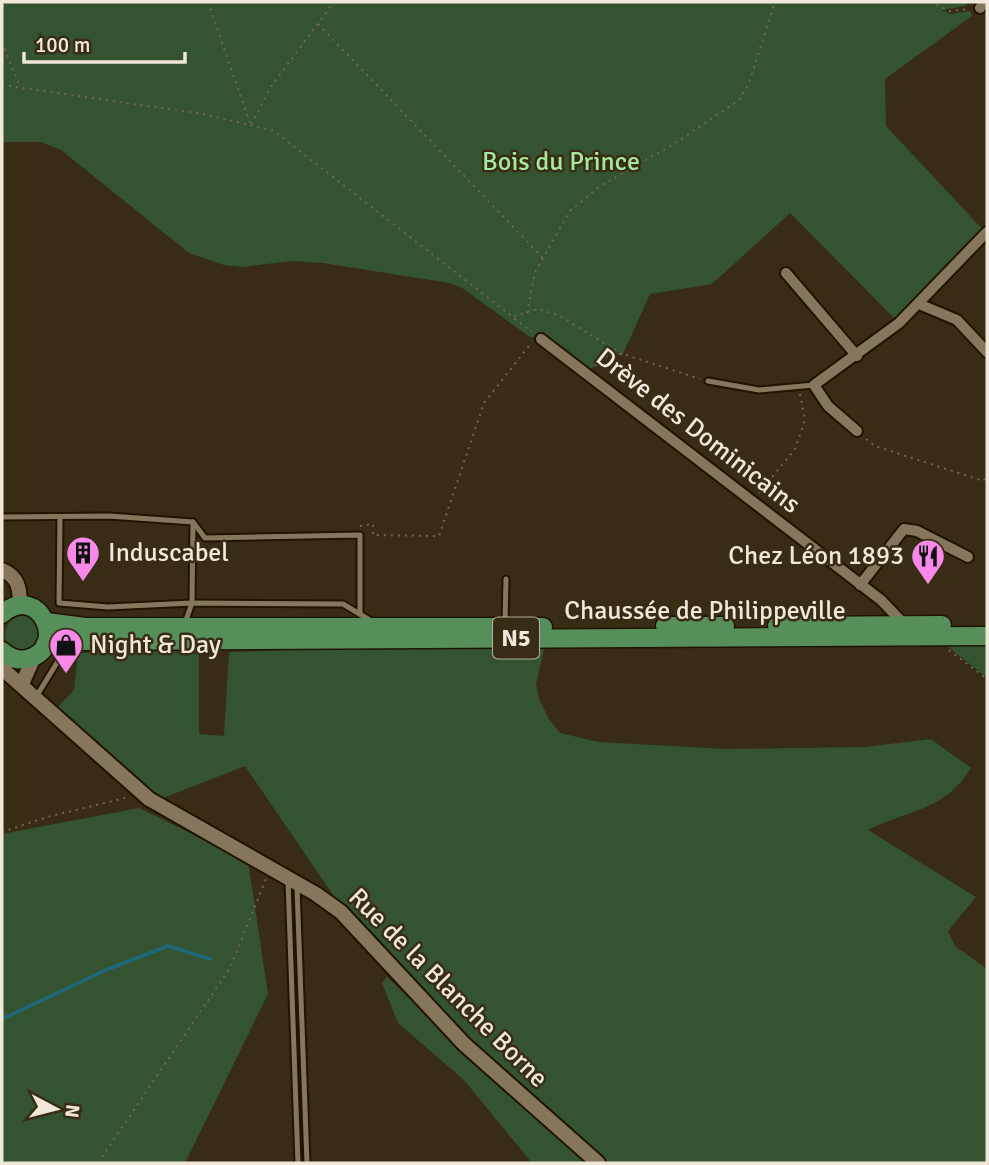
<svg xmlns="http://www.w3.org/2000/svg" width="989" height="1165" viewBox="0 0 989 1165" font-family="Signika,sans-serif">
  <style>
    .green { fill: #345331 }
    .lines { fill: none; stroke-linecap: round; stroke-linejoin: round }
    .stream { stroke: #1f687a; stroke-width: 3.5 }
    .service-casing { stroke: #201400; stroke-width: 9 }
    .minor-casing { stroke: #201400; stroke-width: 14 }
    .tertiary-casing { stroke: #201400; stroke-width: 18 }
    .primary-casing { stroke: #201400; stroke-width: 21 }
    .path { stroke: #716651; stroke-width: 2; stroke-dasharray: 2 5; stroke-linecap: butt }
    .service { stroke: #86775c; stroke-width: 5 }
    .minor { stroke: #86775c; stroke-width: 10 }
    .tertiary { stroke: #86775c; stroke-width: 14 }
    .primary { stroke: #578f5a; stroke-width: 18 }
    .labels { text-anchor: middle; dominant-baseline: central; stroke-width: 5; stroke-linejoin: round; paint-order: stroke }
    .shield { fill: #392c14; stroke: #bab09f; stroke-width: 2 }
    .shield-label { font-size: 24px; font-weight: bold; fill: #f1e8da }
    .park-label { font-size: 26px; fill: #a4ea9e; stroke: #392c14 }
    .street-label { font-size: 26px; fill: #f1e8da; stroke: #392c14 }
    .poi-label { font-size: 26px; fill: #f1e8da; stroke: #392c14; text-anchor: start }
  </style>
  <rect width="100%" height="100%" fill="#392c14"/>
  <!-- green -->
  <g class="green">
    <polygon points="2,2 968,2 965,6 942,10 951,14 970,11 972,16 885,79 886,126 986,233 899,323 790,213 712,284 650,294 623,354 609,355 585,373 550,340 530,337 462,288 449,283 323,263 292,261 242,267 224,265 189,253 61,150 41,142 2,142"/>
    <circle cx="23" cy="634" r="18"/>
    <polygon points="987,643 987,678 945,644"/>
    <path d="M325 649H544L536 684 539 699 549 719 560 733 598 742 724 749 865 747 931 739 971 768C944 811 910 809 868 830L976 897 948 931 955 946 987 969V1163H604L426 1000 335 898 245 766 158 800 56 709 74 690 78 653 149 651 199 654V734L224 736 229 652Z"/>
    <polygon points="139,808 248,861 268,994 185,1163 2,1163 2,834"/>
    <polygon points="387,977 479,1065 591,1163 532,1163 464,1080 398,1023 382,983"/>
  </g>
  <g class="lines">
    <!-- stream -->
    <polyline class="stream" points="2,1019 106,970 168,946 210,959"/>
    <!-- service casing -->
    <g class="service-casing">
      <g id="service">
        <polyline points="708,381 759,390 814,385"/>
        <polyline points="2,517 109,516 193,522 205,538 360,535 360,613"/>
        <polyline points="60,517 59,603 108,607 192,603 343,604 373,622"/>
        <polyline points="185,623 192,603 193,522"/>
        <polyline points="505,623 506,579"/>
        <polyline points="36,697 58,661 59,647"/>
        <polyline points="288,881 298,1163"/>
        <polyline points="297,887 307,1163"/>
      </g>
    </g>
    <!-- minor casing -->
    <g class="minor-casing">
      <g id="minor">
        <polyline points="980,8 985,2"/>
        <polyline points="786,273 857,356"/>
        <polyline points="919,304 957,320 987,352"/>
        <polyline points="541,339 881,600 904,624"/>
        <polyline points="857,431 828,406 814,385 899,323 987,232"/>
        <polyline points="860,585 904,529 917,531 968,557"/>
      </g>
    </g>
    <!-- tertiary casing -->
    <g class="tertiary-casing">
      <g id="tertiary">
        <path d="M2 570C18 577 20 588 20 605"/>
        <polyline points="2,664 6,672 149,799 316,894 341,912 464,1044 598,1163"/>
        <polyline points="22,684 34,657"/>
      </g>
    </g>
    <!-- primary casing -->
    <g class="primary-casing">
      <g id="primary">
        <path d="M2 614C39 581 70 649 27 659 18 661 9 657 2 651"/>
        <polyline points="46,622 85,627 543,627"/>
        <polyline points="665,626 725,626"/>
        <polyline points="777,626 942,625"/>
        <polyline points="45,645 76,641 987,636"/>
      </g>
    </g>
    <!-- path -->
    <g class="path">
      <polyline points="208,2 251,126 270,88 334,2"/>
      <polyline points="930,2 950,11 969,9"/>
      <polyline points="2,7 6,2"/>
      <polyline points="318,24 543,258"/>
      <polyline points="2,42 20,87"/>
      <polyline points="2,85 204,114 274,131 532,332"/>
      <polyline points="527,313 535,272 570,211 600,186 674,144 739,100 749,83 775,2"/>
      <polyline points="514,316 538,309 560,316 622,354"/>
      <polyline points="595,366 609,355 623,354 700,379"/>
      <polyline points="866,439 875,446 983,481 987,476"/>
      <polyline points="759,493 795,449 805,420 800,394"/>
      <polyline points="360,526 373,524 373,535 439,536 484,403 532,342"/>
      <polyline points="949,650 987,679"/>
      <polyline points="2,832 47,817 129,797"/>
      <polyline points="98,1163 230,968 266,879"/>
    </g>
    <!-- service -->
    <use href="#service" class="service"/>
    <!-- minor -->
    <use href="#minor" class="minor"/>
    <!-- tertiary -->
    <use href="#tertiary" class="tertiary"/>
    <!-- primary -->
    <use href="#primary" class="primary"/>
  </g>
  <!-- icons -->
  <defs>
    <g id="building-pin" transform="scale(1.75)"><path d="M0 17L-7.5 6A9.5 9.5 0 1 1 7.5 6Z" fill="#f888ea" stroke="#392c14"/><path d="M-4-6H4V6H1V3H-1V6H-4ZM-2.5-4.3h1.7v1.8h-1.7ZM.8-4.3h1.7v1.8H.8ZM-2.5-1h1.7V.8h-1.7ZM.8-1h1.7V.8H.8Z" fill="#111"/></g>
    <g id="restaurant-pin" transform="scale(1.75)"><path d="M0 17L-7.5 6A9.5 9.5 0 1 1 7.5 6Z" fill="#f888ea" stroke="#392c14"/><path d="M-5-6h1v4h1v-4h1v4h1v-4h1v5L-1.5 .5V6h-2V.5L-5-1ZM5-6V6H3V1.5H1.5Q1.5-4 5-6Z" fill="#111"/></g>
    <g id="shop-pin" transform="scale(1.75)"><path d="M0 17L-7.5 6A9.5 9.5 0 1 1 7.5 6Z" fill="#f888ea" stroke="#392c14"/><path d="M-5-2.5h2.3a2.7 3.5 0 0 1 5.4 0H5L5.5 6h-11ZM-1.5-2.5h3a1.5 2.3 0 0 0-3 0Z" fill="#111"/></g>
  </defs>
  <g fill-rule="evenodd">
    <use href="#building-pin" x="83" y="553"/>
    <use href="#restaurant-pin" x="928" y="556"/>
    <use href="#shop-pin" x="66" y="645"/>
  </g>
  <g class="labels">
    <!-- shield labels -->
    <rect class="shield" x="493" y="617.5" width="46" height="41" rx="5"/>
    <g class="shield-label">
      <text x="516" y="638">N5</text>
    </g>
    <!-- park labels -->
    <g class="park-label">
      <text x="561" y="162">Bois du Prince</text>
    </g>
    <!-- street labels -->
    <g class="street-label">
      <text transform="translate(698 431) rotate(38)">Drève des Dominicains</text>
      <text x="705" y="611">Chaussée de Philippeville</text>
      <text transform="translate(448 988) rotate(45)">Rue de la Blanche Borne</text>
    </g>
    <!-- poi labels -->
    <g class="poi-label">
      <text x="108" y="553">Induscabel</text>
      <text x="904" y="556" text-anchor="end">Chez Léon 1893</text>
      <text x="90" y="645">Night &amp; Day</text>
    </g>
  </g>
  <!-- border -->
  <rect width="989" height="1165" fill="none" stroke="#f1e8da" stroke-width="7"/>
  <!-- north arrow -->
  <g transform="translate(56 1109) rotate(97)" stroke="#392c14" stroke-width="5" paint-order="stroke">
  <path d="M0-5L12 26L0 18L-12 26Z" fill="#f1e8da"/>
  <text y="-10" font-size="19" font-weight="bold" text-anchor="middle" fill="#f1e8da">N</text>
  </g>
  <!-- scale -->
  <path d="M24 52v10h161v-10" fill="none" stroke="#f1e8da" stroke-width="3.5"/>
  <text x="35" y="52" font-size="21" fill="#f1e8da" stroke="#392c14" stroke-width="5" paint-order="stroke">100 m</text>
</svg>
